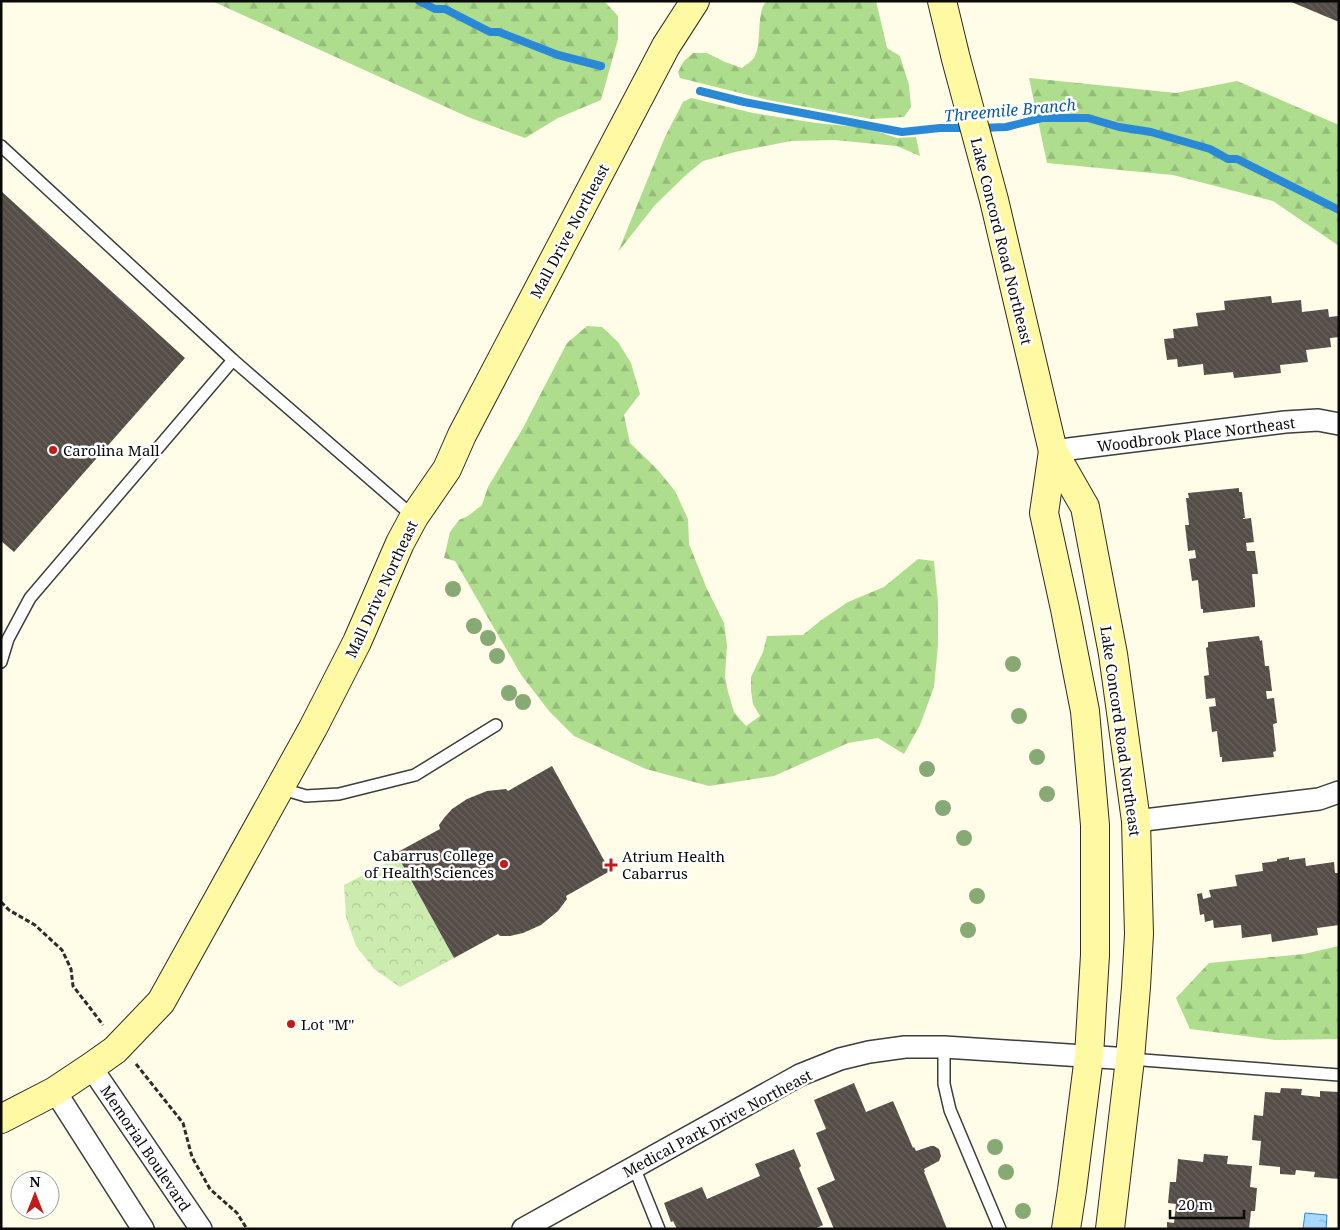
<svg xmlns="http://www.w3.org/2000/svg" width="1340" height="1230" viewBox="0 0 1340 1230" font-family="'Noto Serif',serif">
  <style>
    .forest { fill: url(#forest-firs) }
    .park { fill: url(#park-crowns) }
    .water { fill: url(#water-ripples); stroke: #2a89d7 }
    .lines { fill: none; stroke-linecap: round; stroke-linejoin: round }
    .stream { stroke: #2a89d7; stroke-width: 8 }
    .building { fill: url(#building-back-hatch) }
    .lane-casing { stroke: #3d3d3d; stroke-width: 14 }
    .street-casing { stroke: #3d3d3d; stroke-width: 24 }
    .secondary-casing { stroke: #2c2c2c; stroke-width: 30 }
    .path { stroke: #2c2c2c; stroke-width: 3; stroke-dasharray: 5 2.5; stroke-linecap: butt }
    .lane { stroke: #fff; stroke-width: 11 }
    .street { stroke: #fff; stroke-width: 21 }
    .secondary { stroke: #fff9a3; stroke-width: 28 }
    .tree { fill: #87aa75 }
    .poi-dot { fill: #c31a1a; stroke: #fff; stroke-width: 2 }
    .labels { text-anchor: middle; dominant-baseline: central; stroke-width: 5; stroke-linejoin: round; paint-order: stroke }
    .street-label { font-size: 15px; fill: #0a0a0a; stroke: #fff }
    .poi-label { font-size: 15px; fill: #0a0a0a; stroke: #fff; text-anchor: start }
    .water-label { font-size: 16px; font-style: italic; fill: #0c5aa4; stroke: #fff }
  </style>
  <defs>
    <pattern id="forest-firs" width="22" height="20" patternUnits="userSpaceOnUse" patternTransform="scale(1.25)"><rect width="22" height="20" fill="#addd8d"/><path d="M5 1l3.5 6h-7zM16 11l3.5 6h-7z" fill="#94bc78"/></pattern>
    <pattern id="park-crowns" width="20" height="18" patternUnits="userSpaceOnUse" patternTransform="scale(1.25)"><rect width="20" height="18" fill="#ccecaf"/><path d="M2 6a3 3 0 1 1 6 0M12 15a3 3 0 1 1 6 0" fill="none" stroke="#aec995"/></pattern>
    <pattern id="water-ripples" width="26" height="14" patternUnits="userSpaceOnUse" patternTransform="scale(1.25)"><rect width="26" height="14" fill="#a8d8fb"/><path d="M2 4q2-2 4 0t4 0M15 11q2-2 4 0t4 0" fill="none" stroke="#8fb8d6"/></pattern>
    <pattern id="building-back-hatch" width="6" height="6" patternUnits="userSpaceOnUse" patternTransform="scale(1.25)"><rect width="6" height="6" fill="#544c46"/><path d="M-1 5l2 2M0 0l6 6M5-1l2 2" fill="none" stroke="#68615c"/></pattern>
  </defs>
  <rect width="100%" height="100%" fill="#fffce8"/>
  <!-- forest -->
  <g class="forest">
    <polygon points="212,1 604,1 618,16 618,39 601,100 558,118 525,138 468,117"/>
    <path d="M767 1H876L887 48 900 56 909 85 911 107 904 117 871 119 828 111 768 100 680 78 678 72 684 61 693 53H707L725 62 742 68C745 65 751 62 754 58 763 43 755 12 767 1Z"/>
    <polygon points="1029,78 1176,93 1237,81 1339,125 1339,246 1273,201 1173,175 1047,163"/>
    <polygon points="691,98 753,113 816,123 867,128 897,138 916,137 920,156 897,146 834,140 791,141 735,152 703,161 686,175 655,205 618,252 665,137 683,102"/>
    <polygon points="587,326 602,327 618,342 631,363 640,394 624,415 630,443 657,469 675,491 688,519 689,544 707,589 724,623 727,645 725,677 728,692 734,712 746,726 760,716 753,704 751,691 751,677 763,652 767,636 803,635 820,621 848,602 884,587 918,559 934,561 938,603 938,645 934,687 920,725 904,754 878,738 848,743 774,776 709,786 646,769 574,736 549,711 522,676 455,561 444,558 450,532 459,520 468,516 482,505 488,487 523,428 567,343"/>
    <polygon points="1339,946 1339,1039 1275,1040 1190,1029 1176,998 1209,963 1304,954"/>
  </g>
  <!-- park -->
  <polygon class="park" points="398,857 454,958 400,987 374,969 356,946 346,917 344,885"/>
  <!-- water -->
  <polygon class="water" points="1305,1213 1327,1215 1326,1229 1303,1229"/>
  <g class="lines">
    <!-- stream -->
    <g class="stream">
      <polyline points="419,1 435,9 445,9 490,32 499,32 558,55 601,66"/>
      <polyline points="700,91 744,102 902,132 940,128 969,128"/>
      <polyline points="980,128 1006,127 1042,118 1088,118 1119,127 1151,132 1210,149 1228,159 1237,159 1339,210"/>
    </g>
  </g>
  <!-- building -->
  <g class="building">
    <polygon points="1289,1 1339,1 1339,22"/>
    <polygon points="1,191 185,358 14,552 1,541"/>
    <polygon points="1271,296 1272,303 1301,300 1302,312 1328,309 1329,317 1338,316 1339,337 1330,338 1331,347 1306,350 1308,362 1280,365 1281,373 1234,378 1233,372 1204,375 1203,364 1178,367 1177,359 1167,360 1164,339 1174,338 1173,329 1198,326 1196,313 1225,310 1224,301"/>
    <polygon points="1239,488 1239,492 1242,492 1245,518 1243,518 1243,519 1251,518 1254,542 1246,543 1247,551 1255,551 1257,566 1258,574 1252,574 1255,602 1255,607 1203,613 1203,609 1201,609 1198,580 1192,581 1189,559 1196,558 1195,550 1188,551 1185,525 1189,525 1186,498 1189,498 1188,493"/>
    <polygon points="1259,636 1260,641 1262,640 1265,666 1262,666 1269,666 1272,691 1266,691 1267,699 1274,698 1277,723 1273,724 1276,751 1273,752 1274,757 1222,762 1222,757 1220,757 1217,731 1212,732 1209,707 1216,706 1215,698 1206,699 1204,676 1209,675 1206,648 1208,647 1208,642"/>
    <polygon points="552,766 610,871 566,896 567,899 558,911 541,925 523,933 510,936 500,936 498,934 454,958 396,853 440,829 439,825 444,818 452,809 467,799 487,791 506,789 508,791"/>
    <polygon points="1289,857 1289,860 1305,858 1306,866 1334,862 1335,873 1339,873 1339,925 1317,928 1318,935 1272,942 1271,934 1242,938 1241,925 1214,928 1213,920 1205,922 1204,914 1200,915 1197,894 1202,893 1203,899 1211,897 1209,890 1237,886 1235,875 1263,871 1262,863 1277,861 1277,859"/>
    <polygon points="854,1083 866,1112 893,1101 913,1148 914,1147 916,1151 931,1146 934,1146 939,1149 941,1156 939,1161 924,1169 925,1172 924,1172 947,1229 834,1229 817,1188 835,1180 816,1133 826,1129 814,1100"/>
    <polygon points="1281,1088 1302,1089 1301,1095 1320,1097 1320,1091 1339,1092 1339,1179 1314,1177 1315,1172 1296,1170 1295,1175 1280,1174 1280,1167 1259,1165 1261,1141 1252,1140 1254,1115 1263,1116 1265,1092 1280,1093"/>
    <polygon points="794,1149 801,1166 799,1168 823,1225 814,1229 677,1229 673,1221 671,1222 664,1203 702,1187 707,1199 760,1176 755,1164"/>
    <polygon points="1204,1154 1228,1156 1227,1164 1252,1166 1250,1187 1257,1188 1255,1211 1251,1211 1249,1229 1167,1229 1167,1222 1174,1223 1176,1204 1168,1203 1170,1182 1176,1182 1178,1159 1203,1162"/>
  </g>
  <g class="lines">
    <!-- lane casing -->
    <g class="lane-casing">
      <g id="lane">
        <polyline points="1,146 233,360 414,517"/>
        <polyline points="1,662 8,639 30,598 233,360"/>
        <polyline points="279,788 306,796 339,794 415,775 496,725"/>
        <polyline points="944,1047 944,1084 950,1110 1000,1229"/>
        <polyline points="1130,1059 1339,1075"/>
        <polyline points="634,1167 659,1229"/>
      </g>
    </g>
    <!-- street casing -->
    <g class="street-casing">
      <g id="street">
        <polyline points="1053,451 1285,422 1318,420 1339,424"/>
        <polyline points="1136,821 1319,799 1339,792"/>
        <polyline points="91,1067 201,1229"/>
        <polyline points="55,1091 143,1229"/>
        <polyline points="523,1229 800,1075 840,1059 869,1052 905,1047 944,1047 1130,1059"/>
      </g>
    </g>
    <!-- secondary casing -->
    <g class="secondary-casing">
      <g id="secondary">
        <polyline points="942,1 956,59 994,200 1053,451 1085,507 1113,654 1136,821 1139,934 1136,987 1130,1059 1110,1229"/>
        <polyline points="1053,451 1044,513 1065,609 1085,711 1095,825 1095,955 1089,1056 1072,1190 1066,1229"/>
        <polyline points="1,1119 55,1091 91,1067 115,1050 161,1002 313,728 357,642 400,543 414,517 447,469 462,435 666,46 695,1"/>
      </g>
    </g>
    <!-- path -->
    <g class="path">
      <polyline points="1,902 9,910 35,925 62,950 71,969 73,986 87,1004 103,1025"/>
      <polyline points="136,1064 183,1123 192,1157 210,1189 237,1213 247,1229"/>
    </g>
    <!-- lane -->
    <use href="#lane" class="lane"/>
    <!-- street -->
    <use href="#street" class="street"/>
    <!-- secondary -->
    <use href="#secondary" class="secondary"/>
  </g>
  <!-- trees -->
  <g class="tree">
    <circle cx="453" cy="589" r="8"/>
    <circle cx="474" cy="626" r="8"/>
    <circle cx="488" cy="638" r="8"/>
    <circle cx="497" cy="656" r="8"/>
    <circle cx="1013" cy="664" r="8"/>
    <circle cx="509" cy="693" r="8"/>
    <circle cx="523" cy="702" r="8"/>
    <circle cx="1019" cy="716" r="8"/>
    <circle cx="1037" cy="757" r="8"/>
    <circle cx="927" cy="769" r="8"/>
    <circle cx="1047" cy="794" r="8"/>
    <circle cx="943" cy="808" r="8"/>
    <circle cx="964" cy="838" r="8"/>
    <circle cx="977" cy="896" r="8"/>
    <circle cx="968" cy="930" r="8"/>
    <circle cx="995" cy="1147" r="8"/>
    <circle cx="1006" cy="1172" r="8"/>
    <circle cx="1023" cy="1211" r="8"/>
  </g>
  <!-- markers -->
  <g class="poi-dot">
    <circle cx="53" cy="450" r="5"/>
    <circle cx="504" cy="864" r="5"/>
    <path d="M608.5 857.5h5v5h5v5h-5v5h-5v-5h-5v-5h5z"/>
    <circle cx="291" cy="1024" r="5"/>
  </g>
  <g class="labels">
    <!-- street labels -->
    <g class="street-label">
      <text transform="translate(569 231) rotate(-62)">Mall Drive Northeast</text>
      <text transform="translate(1002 241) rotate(76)">Lake Concord Road Northeast</text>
      <text transform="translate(1196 434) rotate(-7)">Woodbrook Place Northeast</text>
      <text transform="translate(381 589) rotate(-65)">Mall Drive Northeast</text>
      <text transform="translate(1121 731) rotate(82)">Lake Concord Road Northeast</text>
      <text transform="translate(717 1123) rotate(-28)">Medical Park Drive Northeast</text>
      <text transform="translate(146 1148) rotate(56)">Memorial Boulevard</text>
    </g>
    <!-- poi labels -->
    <g class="poi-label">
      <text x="63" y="450">Carolina Mall</text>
      <text x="494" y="855" text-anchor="end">Cabarrus College<tspan x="494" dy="17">of Health Sciences</tspan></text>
      <text x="622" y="856">Atrium Health<tspan x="622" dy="17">Cabarrus</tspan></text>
      <text x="301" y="1024">Lot "M"</text>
    </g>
    <!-- water labels -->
    <g class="water-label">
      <text transform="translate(1010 110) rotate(-5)">Threemile Branch</text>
    </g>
  </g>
  <!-- border -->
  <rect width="1340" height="1230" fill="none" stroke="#0a0a0a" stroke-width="5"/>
  <!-- north arrow -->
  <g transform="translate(35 1195)"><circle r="24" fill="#ffffff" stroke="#9d9d9d"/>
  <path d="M0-4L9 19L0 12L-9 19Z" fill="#c31a1a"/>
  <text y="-8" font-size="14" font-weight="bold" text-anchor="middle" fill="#0a0a0a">N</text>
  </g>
  <!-- scale -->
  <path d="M1170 1210v8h74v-8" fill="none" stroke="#0a0a0a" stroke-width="2.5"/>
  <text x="1178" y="1210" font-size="15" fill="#0a0a0a" stroke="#ffffff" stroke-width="4" paint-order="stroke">20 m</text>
</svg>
